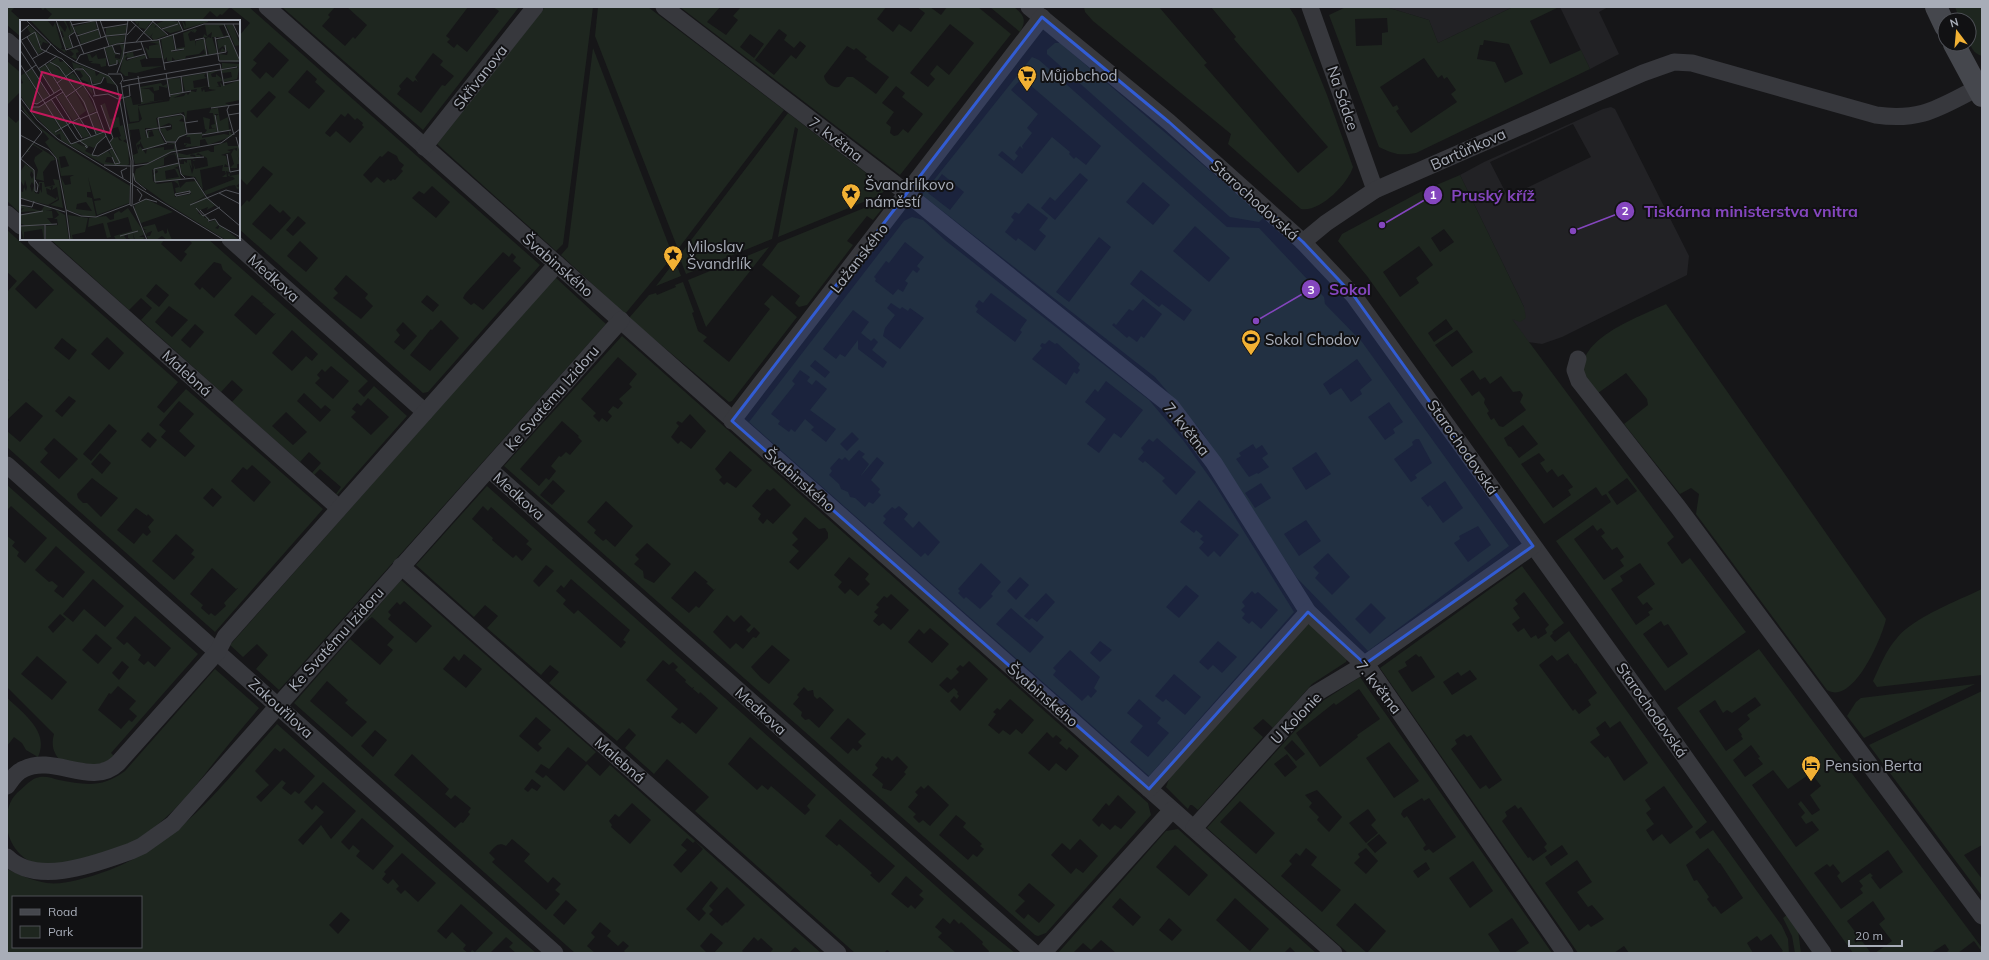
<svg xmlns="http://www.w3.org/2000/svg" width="1989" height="960" viewBox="0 0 1989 960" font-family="Mulish,sans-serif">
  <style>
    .built { fill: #222225; fill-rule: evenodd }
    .green { fill: #1e261f; fill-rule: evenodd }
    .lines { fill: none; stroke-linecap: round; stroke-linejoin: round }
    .street { stroke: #37383d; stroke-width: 17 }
    .secondary { stroke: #45474d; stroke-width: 22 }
    .marked { fill: #325cd3; fill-opacity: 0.2; stroke: #325cd3; stroke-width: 3; stroke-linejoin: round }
    .labels { text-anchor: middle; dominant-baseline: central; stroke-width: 4; stroke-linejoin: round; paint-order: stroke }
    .poi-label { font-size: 15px; fill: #a8adb8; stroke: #111113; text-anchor: start }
    .street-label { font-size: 15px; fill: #a8adb8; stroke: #111113 }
    .inset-road { fill: none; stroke: #505258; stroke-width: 1 }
    .view { fill: #c2185b; fill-opacity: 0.15; stroke: #c2185b; stroke-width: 2 }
    .inset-edge { fill: none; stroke: #a8adb8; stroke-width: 2 }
    .leader { fill: none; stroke: #8446be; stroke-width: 1.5 }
    .callout-dot { fill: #8446be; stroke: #111113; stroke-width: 1.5 }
    .mark-label { font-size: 12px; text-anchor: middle; font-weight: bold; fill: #fff }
    .callout-label { font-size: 16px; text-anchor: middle; font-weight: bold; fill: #8446be; stroke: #111113; stroke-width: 4; stroke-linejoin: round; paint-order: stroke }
  </style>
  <rect width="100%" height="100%" fill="#161618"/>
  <!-- built -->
  <g class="built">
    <polygon points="1386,7 1513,7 1438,43 1429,20"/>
    <polygon points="1560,7 1608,7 1599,12 1619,54 1590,69"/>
    <path d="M1611 107 1615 109 1689 256 1687 275 1562 337 1542 344 1528 342 1511 318 1524 307 1460 175 1484 162 1603 109ZM1573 124 1591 157 1508 197 1490 162Z"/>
  </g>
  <!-- green -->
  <g class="green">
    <polygon points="7,7 15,7 11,11 22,21 21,37 7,25"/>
    <polygon points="40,7 187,7 188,8 190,7 230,7 222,15 220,14 217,17 210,11 201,21 46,21 52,14 45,8 43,10"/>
    <path d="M230 7H249L540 265 428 392 423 393 239 229V209L247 200 249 202 273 174 263 166 247 185 239 177V36L250 23ZM269 42 289 60 273 78 266 72 260 79 251 70 257 63 253 60ZM307 70 317 79 315 82 325 91 309 109 288 92ZM269 91 276 97 257 118 250 111ZM348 113 355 120 357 118 363 123 362 125 364 127 350 143 336 131 330 137 325 133 341 114 345 117ZM388 151 397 156 399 161 404 165 401 169 403 171 395 180 393 179 391 181 388 179 384 183 377 177 371 183 363 175 380 156 382 157ZM432 186 450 202 436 218 412 198 419 191 424 194ZM270 204 280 213 283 210 291 218 271 240 252 224ZM298 216 306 223 293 236 286 230ZM300 241 318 258 306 272 287 256ZM503 252 509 257 512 253 516 257 513 261 521 268 483 310 474 303 471 305 463 298 465 294ZM346 275 368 294 365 298 373 306 361 319 333 298 338 293 334 289ZM427 295 439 305 433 312 421 302ZM441 320 459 338 430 371 410 355 431 329 432 330ZM403 322 417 336 404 350 394 342 400 335 396 330Z"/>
    <path d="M282 7H335L328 15 330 17 322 26 345 46 353 37 355 39 367 25 347 7H468L446 36 450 39 447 42 454 48 457 44 467 52 499 11 493 7H519L423 130ZM433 53 443 61 440 65 454 76 445 86 442 85 421 113 397 94 401 89 399 86 407 77 413 82 415 80 418 82 415 77Z"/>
    <polygon points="545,7 593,7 563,244 556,251 437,144"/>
    <polygon points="598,7 648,7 784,110 678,249 595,36"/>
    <path d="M680 7H720L707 22 726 35 738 20 733 16 740 8 738 7H886L877 19 893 32 899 24 911 32 925 13 917 7H930L941 15 947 7H978L1011 34 900 175ZM950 24 974 43 949 75 937 65 930 74 935 79 928 87 910 73ZM779 29 787 35 784 40 794 48 800 41 806 46 796 59 791 55 774 75 755 60ZM750 34 764 44 754 58 740 47ZM847 46 854 50 856 48 867 57 865 59 889 77 876 94 853 77H847L839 87C832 88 825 83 824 76ZM896 86 905 93 902 97 923 114 908 133 903 129 898 135 894 136 890 133 891 127 886 123 894 112 882 103Z"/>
    <path d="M990 7H1014C1024 15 1027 20 1020 32Z"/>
    <path d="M1084 7H1159L1207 63 1204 65 1298 173 1328 147 1234 39 1236 37 1211 7H1289L1296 18 1327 95 1353 167C1348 184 1319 213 1301 209L1228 144 1231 134 1093 21 1085 12Z"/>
    <path d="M1346 7H1386L1429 20 1438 43 1513 7H1559L1530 21 1550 64 1581 50 1590 69 1416 153C1399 156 1394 154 1379 147L1329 15ZM1387 18 1388 32 1382 33V45L1356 46 1355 19ZM1484 40 1509 44 1523 74 1505 83 1495 62 1477 59 1480 45H1483ZM1424 58 1438 78 1442 75 1444 79 1447 77 1456 90 1451 94 1457 102 1411 133 1396 111 1399 109 1397 105 1393 107 1380 87Z"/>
    <path d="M1955 7H1982V56C1966 51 1969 33 1969 20H1960Z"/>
    <polygon points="1055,43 1060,43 1264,217 1259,222 1230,217 1047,54 1047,50"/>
    <polygon points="593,48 673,256 625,314 561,255 568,247"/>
    <path d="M1032 57 1039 60 1227 227 1259 228 1324 297 1325 304 1362 342 1509 546 1368 651 1297 578 1202 432 1155 377 922 195ZM1022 78 1101 146 1086 165 1076 157 1074 159 1069 154 1070 152 1052 137 1022 174 998 155 1002 151 1014 161 1018 156 1015 153 1020 146 1023 149 1022 146 1032 133 1027 128 1038 114 1011 90ZM1080 173 1088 180 1055 220 1041 208 1050 197 1055 201ZM942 174 964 192 950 210 928 193ZM1143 182 1170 205 1153 225 1126 202ZM1028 203 1048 218 1039 230 1046 236 1035 251 1018 238 1016 241 1005 232 1014 220 1011 217 1015 212 1019 214ZM1195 226 1230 258 1209 282 1173 251ZM1099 237 1111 247 1069 302 1056 292ZM1141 270 1192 310 1184 321 1162 304 1159 307 1130 284ZM1143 299 1162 314 1144 338 1141 336 1137 342 1129 336 1127 338 1112 325 1114 323 1116 325 1129 309 1133 311ZM1357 359 1372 380 1360 390 1362 394 1351 402 1341 388 1330 395 1323 384ZM1389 402 1403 422 1393 429 1395 433 1385 440 1368 417ZM1416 439H1419L1432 463 1415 475 1417 478 1411 482 1394 459 1413 445 1412 442ZM1253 444 1256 449 1262 445 1268 454 1262 458 1269 467 1258 474 1257 473 1249 477 1236 459 1241 456 1239 453ZM1316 452 1331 474 1306 490 1292 468ZM1445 481 1463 508 1443 523 1430 505 1428 507 1421 498ZM1261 483 1271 498 1255 508 1245 493ZM1306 520 1321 541 1299 556 1284 534ZM1478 526 1491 545 1468 562 1454 543 1460 539 1459 536ZM1328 553 1350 577 1332 595 1315 578 1319 573 1313 567ZM1371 603 1386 618 1370 634 1355 619Z"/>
    <polygon points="7,61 21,73 21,91 7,105"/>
    <polygon points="788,113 887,189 878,196 778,237 798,129 795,127 772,239 686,274 679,256"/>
    <polygon points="7,115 16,123 20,119 21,120 21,214 7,201"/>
    <path d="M1460 175 1524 307 1526 318 1520 322 1512 319 1674 537 1667 543 1682 564 1690 558 1746 632 1665 691 1556 541 1611 502 1606 494 1602 496 1596 487 1544 524 1367 276 1338 241 1342 234 1420 192ZM1444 229 1454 242 1440 252 1431 238ZM1419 246 1433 265 1416 278 1419 283 1400 297 1383 272ZM1446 319 1453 329 1434 342 1428 333ZM1457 330 1473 352 1452 367 1435 345ZM1473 370 1480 380 1485 377 1490 384 1501 376 1513 392 1520 391 1523 395 1520 402 1526 410 1503 427 1499 426 1494 418 1491 420 1487 413 1489 411 1484 403 1485 399 1479 391 1472 396 1460 379ZM1523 425 1538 444 1519 458 1511 447 1508 446 1504 438ZM1539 453 1545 460 1540 463 1547 473 1552 469 1558 477 1563 474 1573 487 1568 490 1571 495 1553 508 1521 464ZM1627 478 1637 491 1617 505 1608 492ZM1593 525 1597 531 1601 528 1605 533 1601 536 1612 550 1617 547 1624 557 1620 560 1624 566 1604 580 1574 539ZM1640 563 1655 584 1637 597 1643 605 1647 602 1653 609 1648 612 1650 615 1636 625 1611 589 1623 581 1620 576ZM1661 621 1664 626 1668 624 1688 654 1668 668 1643 634Z"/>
    <polygon points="879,202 886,204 873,220 867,216 847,241 853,245 807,305 799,307 795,303 800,296 762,265 778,243"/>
    <path d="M912 217 923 220 946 241 1149 400 1183 440 1215 485 1294 612 1149 776 749 422 904 221ZM905 242 924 257 917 266 920 269 917 273 913 270 905 281 908 283 903 292 898 289 893 295 875 281 876 279 874 277 886 261 889 263ZM991 293 1027 320 1020 330 1022 332 1015 342 976 312 978 309 975 306 979 300 983 303ZM891 303 900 309 902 307 908 311 910 308 924 318 900 349 883 336 885 328 895 315 887 308ZM853 310 869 322 861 333 871 341 874 338 878 342 872 350 887 362 883 368 858 349V340L845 357 840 354 836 359 823 349ZM1049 340 1055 344 1057 343 1080 364 1078 368 1080 370 1077 374 1074 372 1066 385 1032 359 1042 348 1040 346 1042 343 1045 344ZM815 360 830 372 825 378 810 366ZM800 370 810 377 807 381 812 385 816 380 827 389 810 410 836 429 826 442 811 430 814 427 805 419 795 432 791 429 789 432 778 424 780 421 771 414 795 384 792 381ZM1106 381 1143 410 1121 438 1114 433 1099 453 1087 444 1106 419 1085 402 1095 389 1098 392ZM852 432 859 439 847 451 840 444ZM1157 438 1196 472 1176 495 1162 481 1165 478 1145 461 1143 463 1138 459 1144 452 1141 448 1149 439 1153 442ZM859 450 865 454 862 457 869 464 860 477 877 457 884 463 871 480 880 489 878 492 881 495 873 504 869 502 865 507 855 498 850 497 848 492 841 489 839 484 829 475 832 471 830 468 839 458 842 460 845 457 849 461ZM1199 500 1239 535 1220 557 1214 551 1208 557 1199 548 1204 542 1200 539 1203 536 1196 530 1194 533 1180 522ZM899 506 908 514 904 519 913 528 919 521 940 542 928 556 925 553 921 557 883 523 886 519 883 516 892 507 895 509ZM981 563 1001 582 991 594 993 596 980 609 966 597 964 599 958 593 960 591 958 589ZM1020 577 1029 585 1016 600 1007 591ZM1186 585 1199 596 1179 618 1166 607ZM1252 591 1255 594 1258 592 1278 610 1261 629 1252 621 1249 624 1242 618 1245 614 1241 610 1245 606 1242 602ZM1046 593 1055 602 1037 622 1032 618 1029 620 1024 616ZM1011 608 1044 637 1030 653 996 624ZM1100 641 1112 650 1100 662 1090 653ZM1218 641 1237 657 1222 673 1213 665 1208 670 1199 662ZM1070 650 1100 677 1094 688 1097 691 1091 698 1088 695 1082 701 1053 675 1056 671 1053 668ZM1174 674 1201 697 1185 715 1166 699 1163 702 1155 696ZM1139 699 1161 718 1157 723 1169 733 1148 757 1130 742 1143 726 1127 713Z"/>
    <path d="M7 230 178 382 157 407 164 413 186 389 323 509 215 632 7 447V431L20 442 43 416 26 402 7 420V382L9 380 7 378V292L17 281 7 272ZM33 270 54 290 36 309 15 289ZM107 337 124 353 109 370 91 354ZM62 338 77 350 69 360 54 348ZM69 396 76 401 62 417 55 411ZM179 401 194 414 179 431 195 446 185 457 161 437 166 431 159 425ZM109 424 117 431 91 461 83 454ZM148 432 157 440 150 448 141 440ZM54 438 78 459 59 479 40 462 48 453 44 449ZM100 453 111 463 102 474 91 464ZM252 465 271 482 254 502 231 481 243 467 247 470ZM92 478 118 498 101 517 87 503H83L78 498 77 494ZM212 488 222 497 213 507 203 498ZM136 508 147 516 148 514 154 520 148 527 151 532 147 536 143 533 134 544 117 530ZM176 534 194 550 191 554 195 557 174 580 152 561ZM212 568 236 589 238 588 224 603 226 606 215 616 211 613 209 615 201 608 203 605 190 594Z"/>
    <path d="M50 239H165L161 244 181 262 187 254 184 252 192 243 188 239H208L368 381 358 391 364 397 374 386 407 416 337 495 336 494 341 487 320 469 314 475 312 473 321 463 309 452 300 462 232 402 243 390 232 380 221 392 141 320 152 308 141 298 129 310ZM214 262 221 264 223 270 232 278 214 298 202 287 200 290 194 284ZM156 284 169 295 159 307 146 296ZM252 295 262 303 264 302 262 304 267 308 269 306 267 308 274 314 276 313 256 335 234 315ZM169 306 188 320 172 337 155 322ZM195 324 204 332 190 348 181 340ZM292 330 318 354 312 361 306 356 292 371 272 353ZM331 366 349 381 333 399 315 383 320 378 317 375 322 369 325 372ZM304 393 321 409 325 405 331 410 320 422 297 401ZM368 398 389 417 371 435 351 417 356 412 352 409 357 403 361 406ZM286 412 307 432 293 445 272 426Z"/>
    <polygon points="769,247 706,327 688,280"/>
    <polygon points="675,261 681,276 656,286"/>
    <polygon points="555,277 606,324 279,690 256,669 268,655 257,644 243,657 230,645"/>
    <polygon points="683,282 694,312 692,313 698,331 707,337 703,341 729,362 770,309 764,304 772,295 797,317 732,401 729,402 629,318 649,295 656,293 657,295 676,287 675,285"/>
    <path d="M1666 304 1886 619C1882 638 1853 706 1827 690L1696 514 1699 494 1691 488 1680 494 1624 424 1648 405 1647 399 1626 373 1598 393C1593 387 1584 377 1583 369 1582 336 1642 316 1666 304Z"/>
    <path d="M622 336 1148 803 1151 815 1046 933 1038 936 1035 935 504 466ZM618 357 637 374 629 384 632 387 619 399 623 403 618 409 613 406 608 412 612 416 607 422 602 418 599 422 593 416 596 413 581 399ZM690 414 706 431 691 449 681 441 678 444 671 437 679 426 676 423 678 421 682 423ZM562 421 579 436 578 437 582 441 570 455 566 452 561 457 559 456 551 466 556 471 549 480 546 478 539 486 520 469ZM730 451 752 470 736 488 727 482 724 485 719 480 722 477 715 469ZM553 480 565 491 552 505 540 495ZM774 488 791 505 773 524 767 519 763 524 758 519 761 514 752 506 767 489 770 491ZM606 501 633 526 615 547 606 539 603 541 594 533 596 530 587 522ZM805 517 819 529 825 528 828 533V538L798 570 789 562 799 551 792 545 798 539 792 533ZM647 543 671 564 654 583 644 578 643 571 634 564 639 559 635 555ZM849 557 869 574 865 579 870 584 858 596 850 589 845 594 838 587 842 582 834 575ZM695 571 708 582 706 583 714 590 716 588 699 608 696 606 689 613 671 598ZM891 594 909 610 891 630 883 623 879 626 873 621 878 615 874 612 879 607 876 605 884 596 887 598ZM727 615 734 622 741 615 751 625 746 630 749 633 754 627 760 633 756 638 753 637 743 649 736 643 730 649 713 632ZM930 628 949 644 932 663 908 642 919 629 924 634ZM772 645 790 660 769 684 761 678 751 667ZM969 661 988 679 960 711 950 701 954 696 957 699 959 696 957 694 958 692 954 688 948 693 939 685 947 677 951 680 959 672 956 669 960 665 963 667ZM804 687 808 691 813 690 814 696 817 699 820 697 834 710 819 728 809 719 805 720 801 716 802 712 793 704 799 697 797 695ZM1010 699 1034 720 1022 734 1016 729 1010 735 1003 730 999 734 988 725 996 714 993 712 997 708 1000 710ZM848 718 866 734 858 742 862 746 857 751 853 748 848 754 830 738ZM1047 732 1053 738 1056 735 1062 740 1059 743 1067 750 1069 747 1079 756 1066 771 1056 763 1049 771 1028 753ZM882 756 886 759 888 757 892 761 897 756 908 767 904 772 906 774 891 791 882 788 883 784 872 775 878 768 875 765ZM928 785 949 805 930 826 923 820 919 823 913 817 916 814 908 807 918 795 915 792 921 786 924 789ZM1118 795 1136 812 1121 829 1115 825 1110 830 1102 823 1099 827 1092 820 1106 803 1109 806ZM956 815 966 823 963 827 982 844 980 846 984 849 977 857 973 854 968 860 939 835ZM1080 839 1098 856 1083 873 1076 868 1071 874 1051 855 1062 843 1070 850ZM1029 883 1055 905 1039 923 1028 914 1024 919 1015 911 1025 901 1018 895Z"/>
    <path d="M7 485 198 654 111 753 114 756 103 765 62 762C53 753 51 746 54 734L7 687V536L15 542 12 546 19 552 17 556 25 563 47 538 11 506 7 510ZM56 546 85 572 63 598 54 591 58 586 52 581 49 582 35 570ZM93 579 124 606 105 627 84 609 73 622 63 614ZM60 614 66 619 53 633 48 627ZM135 616 171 648 155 667 148 661 144 665 138 660 141 655 127 642 124 645 116 638ZM96 634 112 648 98 664 82 650ZM37 656 67 682 52 700 21 674ZM122 661 129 667 119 680 112 673ZM118 686 136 701 129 709 137 716 132 722 129 720 121 729 98 710 109 693 111 694Z"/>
    <path d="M487 486 974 920 1015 953H988L989 951 982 944 983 942 961 922 959 924 954 919 950 924 943 918 935 927 942 933 938 937 956 953H891L887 950 884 953H855L695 811 709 797 667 759 654 774 625 748 636 735 629 728 617 741 549 683 559 672 550 665 541 675 487 628 498 616 485 605 474 617 416 565ZM483 506 488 511 491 507 529 541 526 544 532 549 522 561 516 555 513 558 492 540 493 538 472 519ZM546 565 554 571 539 587 533 581ZM571 579 630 630 623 640 626 642 621 648 578 610 574 614 563 604 566 600 556 591 561 585 564 588ZM663 660 669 665 673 662 678 667 675 670 686 680 685 682 692 688 694 687 693 689 699 694 700 692 718 708 696 734 682 722 680 724 671 717 678 709 646 680ZM750 737 816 795 807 806 810 810 805 815 771 786 768 790 762 785 757 790 728 764ZM840 819 895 866 879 883 870 875 872 873 839 844 837 846 825 836ZM906 876 923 891 919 895 924 899 915 909 911 905 908 908 891 894Z"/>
    <path d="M1522 566 1564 623 1552 632 1553 633 1550 636 1555 642 1569 631 1707 822 1695 832 1700 839 1713 830 1782 926 1788 939 1789 953H1780L1783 951 1771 934 1761 941 1757 936 1747 943 1753 953H1629L1624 946 1614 953H1578L1380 668ZM1524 592 1549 625 1545 629 1547 633 1538 639 1536 635 1531 638 1524 628 1518 632 1512 624 1520 618 1513 608 1518 604 1515 600ZM1569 653 1568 654 1575 664 1576 663 1597 693 1588 700 1591 705 1579 714 1575 709 1573 711 1539 665 1552 655 1557 661ZM1416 654 1419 657 1421 656 1435 677 1412 692 1398 671 1407 666 1405 662ZM1470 670 1477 679 1452 695 1443 682 1458 672 1461 676ZM1605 721 1610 728 1620 721 1648 763 1624 781 1608 756 1605 758 1590 742 1600 735 1596 728ZM1464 734 1467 737 1471 735 1502 780 1489 789 1486 785 1480 789 1451 749 1457 744 1455 740ZM1664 786 1693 827 1670 844 1662 834 1653 841 1646 830 1654 824 1646 813 1651 809 1645 800ZM1515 805 1518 809 1521 807 1547 844 1544 847 1547 851 1533 861 1530 857 1528 858 1502 821 1507 816 1505 812ZM1562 845 1568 854 1551 866 1545 857ZM1708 848 1719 863H1720L1743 898 1721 914 1715 906 1713 907 1707 899 1709 897 1697 880 1694 881 1686 865ZM1577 860 1592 882 1577 892 1588 907 1592 905 1604 919 1591 927 1588 924 1579 931 1545 883Z"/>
    <path d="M401 580 596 752 586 762 568 747 549 769 541 764 535 772 543 778 546 775 564 791 587 764 600 776 610 765 821 953H802L795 947 789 953H770L773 949 761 938 758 941 754 937 742 951 744 953H714L723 943 711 933 700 946 707 953H626L624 951 629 946 623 941 618 946 607 936 611 931 600 922 591 933 595 937 587 946 595 953H575L294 703 350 639 380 665 393 650 387 645 394 637 372 617 363 624ZM404 601 432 626 416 643 388 619 391 615 388 612 397 602 400 605ZM464 654 482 669 466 688 443 669 454 656 459 661ZM327 681 348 700 345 703 367 722 352 737 310 701ZM536 717 551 730 538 744 542 748 538 752 519 736ZM375 730 387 740 373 757 361 746ZM412 754 449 789 445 794 451 799 455 795 471 808 468 812 470 814 463 823 461 822 455 828 394 775ZM532 779 541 786 537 791 532 788 528 792 524 789ZM632 803 651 820 630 844 611 827 612 825 609 821 615 814 619 817ZM687 838 693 843 695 841 703 849 681 873 673 865 687 850 681 845ZM512 839 530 854 524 861 548 883 553 877 561 884 555 890 560 894 546 910 492 862 495 859 489 853C494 848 498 841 506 846ZM711 881 718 888 702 909 706 913 699 921 686 909ZM727 887 745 905 727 923 726 922 722 926 709 914 713 910 709 906ZM566 900 577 910 564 925 553 915Z"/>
    <path d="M1982 589V675L1877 687 1873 681C1880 666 1886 650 1897 638 1914 617 1957 601 1982 589Z"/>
    <polygon points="1309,623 1347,659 1346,662 1312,684 1273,728 1263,719 1253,728 1263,737 1198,810 1192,805 1190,805 1188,809 1166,787 1169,779"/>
    <path d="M1759 649 1971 933 1982 948V952L1974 941 1958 953H1946L1949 950 1945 944 1931 953H1875L1892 941 1879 924 1885 919 1873 901 1847 921 1871 953H1853L1677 708ZM1755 697 1761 705 1747 715 1750 719 1738 729 1742 735 1741 736 1743 739 1726 751 1699 711 1715 700 1723 713 1727 710 1732 713ZM1751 745 1760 757 1758 758 1763 764 1745 777 1733 760ZM1773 770 1788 789 1811 773 1821 786 1810 795 1820 810 1812 815 1801 801 1798 804 1805 813 1801 817 1806 824 1812 821 1819 830 1796 847 1752 785ZM1888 850 1903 872 1880 889 1871 877 1873 876 1870 873 1859 881 1863 886 1860 889 1863 893 1841 909 1814 873 1827 864 1830 867 1833 864 1840 873 1837 876 1842 883Z"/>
    <path d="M215 669 259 708C245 725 230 742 216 760 190 793 164 827 125 846 114 852 51 868 40 865 22 861 9 845 7 827 6 814 8 802 17 793 22 789 30 780 36 778 45 775 51 778 59 780 85 785 103 788 125 771Z"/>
    <path d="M1360 677 1552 953H1514L1529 943 1512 918 1488 934 1501 953H1348L1207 828 1321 702ZM1359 689 1380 719 1357 735 1358 737 1320 767 1296 733 1334 703 1336 705ZM1292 740 1305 754 1296 761 1284 748ZM1389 742 1419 781 1394 798 1366 758ZM1287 754 1297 767 1285 777 1274 764ZM1317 790 1342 817 1329 832 1317 820 1319 817 1309 807 1312 803 1305 795ZM1422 798 1424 801 1429 798 1456 837 1433 853 1429 849 1425 851 1423 848 1426 845 1407 816 1404 818 1401 814 1403 810ZM1240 801 1275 833 1256 854 1220 822ZM1368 809 1376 820 1371 825 1378 833 1366 843 1349 823ZM1379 834 1387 843 1375 853 1367 844ZM1306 848 1317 857 1311 865 1341 890 1322 912 1281 876 1292 864 1289 861 1296 853 1300 856ZM1366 848 1378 861 1366 874 1354 863 1360 857 1358 854ZM1473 861 1493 891 1470 908 1449 878ZM1426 862 1430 869 1418 878 1413 871ZM1355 903 1386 931 1367 953 1336 925Z"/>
    <polygon points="1975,684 1864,738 1847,716 1856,702 1861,698"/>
    <polygon points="1982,691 1982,845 1964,855 1982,879 1982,896 1869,745"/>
    <path d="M7 698C23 713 50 732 38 757L26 750 22 743 14 737 7 746Z"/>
    <path d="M277 724 422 854 536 953H516L509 947 513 943 506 937 490 953H470L472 950 475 952 493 933 461 904 437 931 446 939 452 932 466 945 463 949 468 953H7V869C20 875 33 881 47 883 63 885 83 879 98 874 179 848 222 784 277 724ZM275 748 280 752 284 748 315 776 299 794 295 791 291 795 282 788 286 783 282 780 261 802 256 797 269 785 255 771ZM323 782 356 811 331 839 321 825 303 845 298 840 324 812 316 805 312 810 304 802ZM362 818 394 846 373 870 356 856 360 851 353 845 349 850 341 842ZM402 853 436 883 418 902 405 890 401 894 396 889 399 886 393 879 388 884 382 879 386 874 384 872ZM13 897H141V947H13ZM341 912 350 920 338 934 329 925Z"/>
    <path d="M1178 829 1316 953H1296L1290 947 1284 953H1116L1101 940 1091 950 1083 943 1073 953H1058L1166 831ZM1175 845 1208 875 1189 896 1156 867ZM1120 898 1141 917 1133 926 1112 907ZM1235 898 1269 929 1250 951 1216 920ZM1169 918 1182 930 1172 941 1159 930Z"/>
    <polygon points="1788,914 1798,930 1801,953 1795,953 1792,936 1783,918"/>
  </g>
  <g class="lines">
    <!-- street -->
    <g class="street">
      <polyline points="267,7 1334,953"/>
      <polyline points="664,7 895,184 1171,406 1214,463 1308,612 1371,671 1565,953"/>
      <polyline points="1029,7 1169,122 1303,242 1354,296 1653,712 1823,953"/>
      <polyline points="1310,7 1375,190"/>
      <polyline points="7,41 21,53"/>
      <polyline points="424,147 535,7"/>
      <polyline points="7,214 21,226"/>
      <polyline points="36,239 339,508"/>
      <polyline points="230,239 425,412"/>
      <path d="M1303 242 1326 223 1375 190 1643 73 1674 62 1692 63 1876 115C1924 122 1942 105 1982 86"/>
      <polyline points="1578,359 1575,370 1579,381 1678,507 1982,916"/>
      <polyline points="732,421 1042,17"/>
      <polyline points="7,465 555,953"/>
      <polyline points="489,469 1034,953"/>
      <polyline points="401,566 838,953"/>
      <path d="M7 786C12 779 16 772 24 769 54 754 92 788 118 763L218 651 225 637 557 264"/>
      <polyline points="1149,789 1308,612"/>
      <polyline points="1194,828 1315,694 1365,664 1533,546"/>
      <path d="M7 857C37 887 97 863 131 851L142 846 173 824 621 320"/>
      <polyline points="1043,953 1172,810"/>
    </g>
    <!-- secondary -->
    <g class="secondary">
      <polyline points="1936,7 1945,26"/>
      <polyline points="1954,44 1982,96"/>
    </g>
  </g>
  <!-- marked area -->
  <path class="marked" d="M1042 17 1169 122 1303 242 1354 296 1533 546 1365 664 1308 612 1149 789 732 421Z"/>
  <!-- icons -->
  <defs>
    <g id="supermarket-pin" transform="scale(1)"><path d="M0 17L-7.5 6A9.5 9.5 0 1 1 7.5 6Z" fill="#f2b134" stroke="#111113"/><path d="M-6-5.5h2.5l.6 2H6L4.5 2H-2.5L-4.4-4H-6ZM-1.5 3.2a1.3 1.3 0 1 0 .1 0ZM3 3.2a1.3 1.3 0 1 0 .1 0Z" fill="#111"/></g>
    <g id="sight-pin" transform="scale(1)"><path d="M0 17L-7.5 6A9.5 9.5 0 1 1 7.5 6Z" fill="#f2b134" stroke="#111113"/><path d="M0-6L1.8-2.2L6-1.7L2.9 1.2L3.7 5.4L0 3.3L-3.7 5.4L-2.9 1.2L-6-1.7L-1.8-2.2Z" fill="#111"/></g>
    <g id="stadium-pin" transform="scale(1)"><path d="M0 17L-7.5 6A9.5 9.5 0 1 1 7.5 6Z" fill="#f2b134" stroke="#111113"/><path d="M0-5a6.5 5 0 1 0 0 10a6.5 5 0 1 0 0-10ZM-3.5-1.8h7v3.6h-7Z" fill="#111"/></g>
    <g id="hotel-pin" transform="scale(1)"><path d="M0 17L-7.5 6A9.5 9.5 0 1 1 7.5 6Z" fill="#f2b134" stroke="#111113"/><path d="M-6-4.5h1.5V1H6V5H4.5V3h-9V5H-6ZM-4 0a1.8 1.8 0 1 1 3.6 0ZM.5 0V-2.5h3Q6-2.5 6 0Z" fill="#111"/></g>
  </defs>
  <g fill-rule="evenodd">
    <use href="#supermarket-pin" x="1027" y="75"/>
    <use href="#sight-pin" x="851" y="193"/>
    <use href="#sight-pin" x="673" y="255"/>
    <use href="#stadium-pin" x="1251" y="339"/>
    <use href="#hotel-pin" x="1811" y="765"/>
  </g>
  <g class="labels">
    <!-- poi labels -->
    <g class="poi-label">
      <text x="1041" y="75">Můjobchod</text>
      <text x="865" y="184">Švandrlíkovo<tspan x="865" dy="17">náměstí</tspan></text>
      <text x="687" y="246">Miloslav<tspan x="687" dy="17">Švandrlík</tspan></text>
      <text x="1265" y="339">Sokol Chodov</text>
      <text x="1825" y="765">Pension Berta</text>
    </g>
    <!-- street labels -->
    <g class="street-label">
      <text transform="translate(480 77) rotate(-52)">Skřivanova</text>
      <text transform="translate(1343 98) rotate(71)">Na Sádce</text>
      <text transform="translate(836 139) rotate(37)">7. května</text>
      <text transform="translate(1468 149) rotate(-24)">Bartůňkova</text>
      <text transform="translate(1255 200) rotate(42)">Starochodovská</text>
      <text transform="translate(859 258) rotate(-52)">Lažanského</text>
      <text transform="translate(558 265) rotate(41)">Švabinského</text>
      <text transform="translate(274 278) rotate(42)">Medkova</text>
      <text transform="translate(187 373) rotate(42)">Malebná</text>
      <text transform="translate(552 398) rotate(-49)">Ke Svatému Izidoru</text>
      <text transform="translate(1187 429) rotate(51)">7. května</text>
      <text transform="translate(1463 447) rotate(55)">Starochodovská</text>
      <text transform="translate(800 480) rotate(41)">Švabinského</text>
      <text transform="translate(519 496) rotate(42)">Medkova</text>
      <text transform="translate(336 639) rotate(-48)">Ke Svatému Izidoru</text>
      <text transform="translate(1379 687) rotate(52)">7. května</text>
      <text transform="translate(1043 695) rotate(41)">Švabinského</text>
      <text transform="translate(281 708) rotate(42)">Zakouřilova</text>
      <text transform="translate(1652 710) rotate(55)">Starochodovská</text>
      <text transform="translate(761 711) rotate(42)">Medkova</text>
      <text transform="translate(1296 718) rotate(-46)">U Kolonie</text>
      <text transform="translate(620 760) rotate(41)">Malebná</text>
    </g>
  </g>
  <!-- overview -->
  <g transform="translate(20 20)">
    <rect width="220" height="220" fill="#161618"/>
    <path d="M10 0H27L33 7 35 2 42 27 41 29 46 30 45 32 51 37 54 34 50 30 57 29 59 32 56 33 57 39H55L47 34 33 24ZM36 0 45 12 47 7 43 0H45L51 13 49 0 54 12 48 16 52 27 51 28H45L41 18 44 17 42 11 39 12ZM114 0H130L131 2 124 11 125 9 118 7 119 2 117 5ZM146 0 159 2 161 10 148 14 150 13 142 9 159 4 141 8 136 4ZM162 0 166 7 165 0H188V2L164 9ZM75 1 77 9 58 15 53 7ZM133 3 136 5 134 8 137 6 147 15 134 20 131 17 133 13 130 17 124 12ZM203 4 205 6 208 16H205L207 15 204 5 199 6 204 17H192L197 33 189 35 185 20 188 17 175 19 183 18 184 14 188 17 191 18 192 12 187 16 185 5ZM9 5 29 24 23 22 21 26 19 24 21 21 18 23 19 27 23 31 18 34 8 17 11 14 7 8ZM107 5 105 14 86 16V8ZM206 5H213L220 25 215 26ZM182 8 175 9 177 10 179 12 177 10 175 13 172 10 174 13 171 11 168 14 170 21 175 20 176 26V21L184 19 186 35 166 39 185 34 184 29 179 34 166 36 165 39 155 40 152 37V41H147V37L144 40 141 19 152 15 155 29 151 32 164 30 157 29 155 14H159L155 15 157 28 165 27 163 13 174 9ZM78 10 80 18 61 24 59 16ZM105 15 104 22 90 25 86 17ZM209 17 219 39 217 42 200 40 199 34 207 35 208 32 203 26 199 29 200 32 202 28 206 31 199 32 197 20ZM139 21 142 38H129L125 27 129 30V26L139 24 129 22ZM101 24 105 25 100 45 97 39V43L90 45 85 28 92 26 95 34H99L95 35V38L100 39 102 31 100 25 93 26ZM75 31 78 39 86 38V46L81 47 80 44 70 43 73 41H69L67 34H70L72 38 76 35ZM113 32 114 37 108 38 107 36 105 39 107 41 111 39V44V39L125 35 126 38 120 40 122 47 143 46 116 53 108 52V56L117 55 105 56 100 51 104 34 106 36 107 33ZM38 37 40 42 44 41 48 45 53 51 45 42 52 52 46 56 31 42ZM30 42 38 47 45 56 37 62 26 45ZM52 42 75 51 76 56 80 53 89 56 97 66 98 68V73L96 65 87 63 86 58 83 57 80 63 74 64 65 50 61 47 54 50ZM202 43 220 44 217 59 204 62 203 56 204 59 212 57 211 52 202 53V50L219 48 216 46 202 49ZM25 45 40 69 34 73 19 49ZM12 49 29 76 23 80 6 53ZM58 50H63L69 57 73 75 65 65 69 63 60 59 63 56 60 51H55ZM200 50 191 54 192 57H196V54L201 58 202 61 197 62 199 66H196L201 67 200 62 203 66 220 60V80L205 83 209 85 167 91 166 102 164 92 136 98 138 108H125L126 118 128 111H132L129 112V117L134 116 132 110 138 109 145 124 124 129 120 121V124L117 125 118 130 120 126 126 134 127 129 144 127V130L154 129V124L146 125 153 123H154L156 130 130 142 115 144 113 135 118 133 116 124 121 119 119 109 110 110 111 119 108 104 119 102 122 99 118 86 149 81 151 75 164 73 153 78 164 76 166 73 168 75 171 71 176 72 177 69 165 71 162 57 186 53 184 56 187 58 173 61 174 68 188 66 181 68 182 72 184 69 185 72 196 70 189 69 187 53ZM5 53 22 81 17 84 14 82 10 86 16 88 25 84 40 109 35 114 41 110 51 125 55 122 64 127 58 122 67 128 59 120 84 113 85 116 74 128 69 126 65 131 77 137 88 131 92 137H87L85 142 99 144 100 142 96 144 89 131 92 129 98 136 90 123 93 118 98 117 99 120 102 121 99 117 101 116 98 107 91 109V111L81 85 85 83 90 99 99 97 100 106 103 105 106 119 103 121 108 124 109 144 106 146 83 144 41 120 40 114 36 115 39 118 31 112 13 94 0 75V64L3 63 0 56ZM53 53 63 65 56 69 47 57ZM46 57 55 70 46 77 38 63ZM160 58 162 72 150 74 148 59ZM141 63 143 66 147 64V68L139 66V70L134 71 133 67 121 69H129L134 74V81L124 83 149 79 118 85 119 101 110 102 104 78 111 77 113 85 121 84 120 67ZM64 66 76 91 69 94 56 71ZM55 71 66 91 59 96 47 78ZM43 73 58 97 53 101 37 77ZM31 80 47 105 41 109 25 84ZM0 83 16 104 40 123 110 166 109 183 77 195 74 181 81 180 80 178 74 179 68 157 71 172H67V177L72 178 76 196H65L47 190 41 157 45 165 51 164 50 157 54 155 41 156 38 140 25 122 29 119 26 115 5 93ZM45 136 49 146 41 148 42 154 39 137ZM66 182 72 191 56 189 57 184ZM198 88 200 101 208 97 209 110 198 112 196 96 199 94H195L197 112 182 114V118L204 114 209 115V111L213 116 188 125 185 119 180 120V126L165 127 167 124 164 125V123L171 124 170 117H174H166L168 114 185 113 187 110 185 109 183 97 190 99 189 109 196 108H192L191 105 195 104 193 93H189L191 89ZM76 92 83 111 76 114 69 95ZM162 95 164 100 162 98 159 101 164 102 166 114 155 121 147 122 140 109 145 108 147 111 152 109V105L149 103 140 107 138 99ZM59 99 70 116 63 118 53 102ZM207 122 208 126H219L220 142 217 134 220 144H217V148H210L214 144 211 134 214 129 217 131V128L207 130 211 132 201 135 206 136 208 146 205 144 204 147H209V152L206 151 207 157H202L206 154 205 151H202L203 145 180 150 183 170 175 157 162 155 160 144H164V141L167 143V140L161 139 160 142V139L171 140 172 149 169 142 172 154 174 148 173 140H176L173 141 175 149 188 146 187 138 178 133 176 135H180L181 138H176L175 135 171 134 170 136 175 137 173 139 158 137V133L167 135 188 130 191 132H194V126ZM12 123 34 137 35 140 31 141 23 152 24 161 16 159 18 150 14 141 15 137 23 131 12 124 8 131 10 132H7L6 131ZM156 133 158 142 155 134 149 135 144 138V145L132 150 133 161 137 164 152 162 155 177 171 174 170 171 156 173 155 168 159 167 158 164 154 161 158 160 160 168 166 162 177 161 185 176 170 185 185 177 196 185 187 190 188 187 178 191 176 188 179 194 185 196 184 198 188 197 191 201 187 199 189 202 195 200 199 205 195 208 198 209 200 205 218 219 206 220 146 183 116 161 114 156 116 149 148 135ZM3 143 13 149 14 155 11 151 10 155 12 159 14 155V165L12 162 10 166 12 172 14 166 15 173 19 174 20 169 22 173V163H20L19 169V162H24L25 167 35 165 33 159 39 160 43 188 30 185 39 180 37 167 32 170 33 166 29 167 31 168V170L26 168 27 174 36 179 37 176 38 179 28 185 0 178V171L3 172 4 167 6 171 7 167 5 160 4 166 0 160V152L5 145ZM158 143 159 146 154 148H158L145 151 146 159 159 157 155 149H158L161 159 135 162 133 155 138 152 137 150 133 153 134 150ZM209 152 210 156 220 154V163L216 166 220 168 217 169 215 165 209 166 186 175 184 171 215 159 213 157 208 156ZM126 179 153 192 121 203 123 207 135 204 138 212 143 210 145 214 147 213V208L152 220H147L142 216 136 220H128L127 216H130L132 211 127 213V215L124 210H127L124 209 114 190 115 185ZM0 185 21 191 25 185 31 188 32 190 26 191H32L33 198H27L32 204 6 206 0 203V195L16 191 0 192 4 188 0 189ZM108 188 125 214 119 217H124L123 220H115L113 213 114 220H108L110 218H108V214L104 216 107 220H96L94 216 112 211 108 197 87 203 91 217 87 218 83 203 68 207 69 198 86 196 90 200 94 199V194L99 191 101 193ZM35 189 45 195 49 220H26L25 206 38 205 37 199H34L39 195ZM48 195 68 198 65 212 52 215 53 220H51ZM0 206H24V220L22 209 4 212V220Z" fill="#1e261f" fill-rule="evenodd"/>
    <path class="inset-road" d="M6 0 38 31 56 42 89 56 97 66 111 141 110 185 112 186 113 141 101 63M36 0 46 30 86 16 106 14M50 0 64 34M80 0 89 26M110 0 133 21M131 0 148 15M158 0 163 11M76 1 81 18M204 4 220 41M213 4 220 19M51 5 79 0M83 8 107 4M142 9 158 4M0 13 9 5M153 14 156 30M107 15 116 5M57 16 79 9M7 17 18 35M195 17 199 41M139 19 145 50M195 19 210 16M175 20 184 18 187 36M0 21 15 12 21 29 42 39 54 51 73 80 86 116 100 143 95 144 92 137M1 21 34 73M116 22 134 0M121 22 127 39M92 25 95 33 100 34M84 27 89 46 97 44V40M53 28 49 16 55 12M0 30 30 76M151 31 164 29M104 33 122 29M12 39 26 31 31 24M107 39 126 34M199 41H220M30 42 39 47 64 82 76 114M56 42 60 35 97 24 137 20 184 4H220M144 43 206 32 205 25M0 44 51 124 84 112M25 44 71 116M200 44 204 66M18 49 37 36M187 52 189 67M5 53 16 45M97 53 103 37 108 0M146 53 150 77M88 54H101L103 59 100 64M118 56 122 82M161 56 163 73M103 61 200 44M37 63 56 49H63L70 57 75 75M203 63 220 60M73 65 81 63 84 57M109 65 217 47M41 69 17 84 13 83 12 87H19L43 72M149 75 171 71M73 76 88 74 98 79 110 76 109 65 102 67M0 77 17 100 38 119 204 220M36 77 62 118M46 77 63 65M31 79 57 119 67 126V128L65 126M81 85 93 118 89 123M209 86 207 90 214 115M191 88 220 84M0 89 22 112 0 140M195 95 198 112M208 95 220 93M60 99 77 92M165 103 178 101M35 112 59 98M167 114 182 113M0 115 29 130 36 138 46 190M182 115 211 110M86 116 77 124 72 135 78 136 92 128M216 117 220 131M128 118 126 110 151 106M156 122H146L140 111 138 98 161 94 164 96 167 114 159 117 155 123 161 154 165 158M122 130 147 123M207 134 210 152 220 150M1 139 14 150 15 171 17 172 18 165 15 160M158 139 184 137M159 143 134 149 135 162 174 158 187 178 220 206M84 145 111 146M112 146 127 144 151 132 201 123 220 109M113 153 115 161 126 170M103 158 101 151 107 148M117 169 122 175 119 181M170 171V173L156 176 155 174ZM199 173 220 184M0 178 45 192M0 185 12 187 14 181M113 185 126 179 137 182M170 185 206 170 220 174M113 186 127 220M176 188 183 196 200 187M46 190 61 196 76 197 110 184M46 190 50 220M180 190 190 201M0 195 23 191M188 201 195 199 199 205 220 217M25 205V220M0 206 37 204M100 216 118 211"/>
    <path class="view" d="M22 52 101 75 90 113 11 91Z"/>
    <rect width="220" height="220" class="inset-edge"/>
  </g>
  <!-- callouts -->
  <path class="leader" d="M1382 225L1433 195M1573 231L1625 211M1256 321L1311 289"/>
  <g class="callout-dot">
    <circle cx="1382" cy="225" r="4"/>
    <circle cx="1573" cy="231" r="4"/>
    <circle cx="1256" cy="321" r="4"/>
    <circle cx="1433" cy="195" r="10"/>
    <circle cx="1625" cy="211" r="10"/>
    <circle cx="1311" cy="289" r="10"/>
  </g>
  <g class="mark-label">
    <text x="1433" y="199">1</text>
    <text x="1625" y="215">2</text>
    <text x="1311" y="294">3</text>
  </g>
  <g class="callout-label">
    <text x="1493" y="201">Pruský kříž</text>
    <text x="1751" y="217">Tiskárna ministerstva vnitra</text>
    <text x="1350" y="295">Sokol</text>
  </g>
  <!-- border -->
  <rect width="1989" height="960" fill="none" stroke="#a8adb8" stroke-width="16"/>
  <!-- legend -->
  <rect x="12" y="896" width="130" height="52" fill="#111113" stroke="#4d4f55"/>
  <rect x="20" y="909" width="20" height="6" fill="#45474d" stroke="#4d4f55"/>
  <text x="48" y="916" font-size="12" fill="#a8adb8">Road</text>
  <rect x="20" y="926" width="20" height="12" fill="#1e261f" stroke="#4d4f55"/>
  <text x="48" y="936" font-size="12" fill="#a8adb8">Park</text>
  <!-- north arrow -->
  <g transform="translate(1957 32) rotate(344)"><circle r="19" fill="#111113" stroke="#4d4f55"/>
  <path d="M0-3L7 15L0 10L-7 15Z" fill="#f2b134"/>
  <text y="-6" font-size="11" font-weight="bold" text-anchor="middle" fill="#a8adb8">N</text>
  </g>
  <!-- scale -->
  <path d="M1849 940v6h53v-6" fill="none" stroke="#a8adb8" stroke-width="2"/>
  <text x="1855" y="940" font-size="12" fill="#a8adb8" stroke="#111113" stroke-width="3" paint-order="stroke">20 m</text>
</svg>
